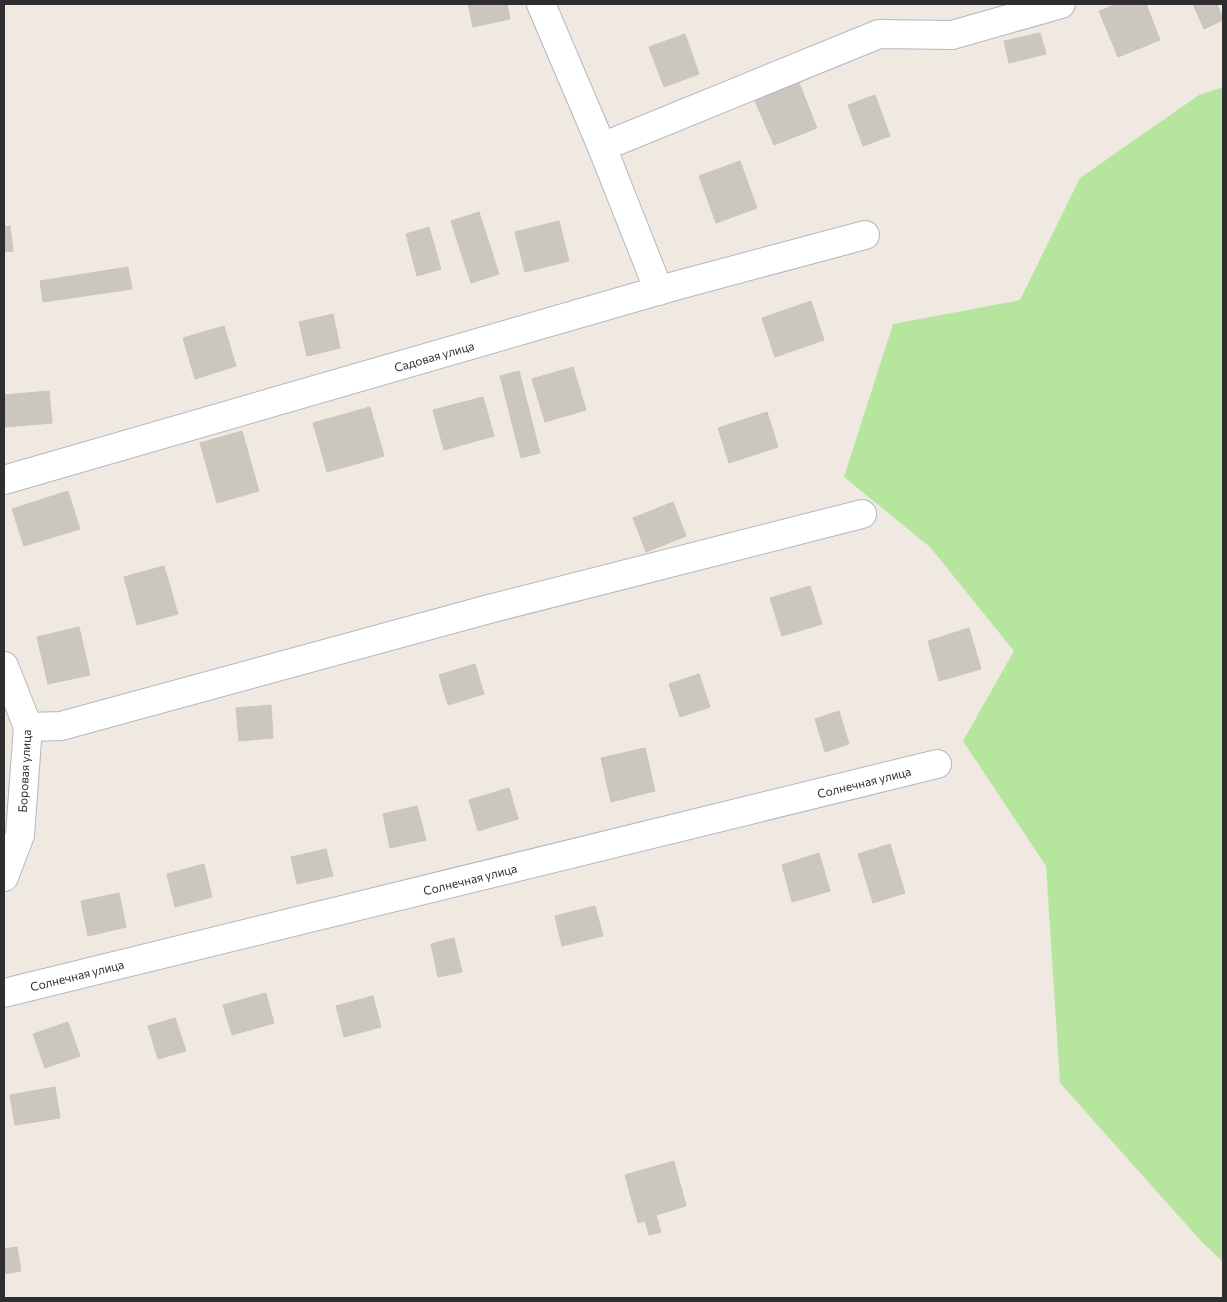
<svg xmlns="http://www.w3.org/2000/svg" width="1227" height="1302" viewBox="0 0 1227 1302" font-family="Commissioner,sans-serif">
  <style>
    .green { fill: #b6e59e }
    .building { fill: #cbc7bf; stroke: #cbc5ba }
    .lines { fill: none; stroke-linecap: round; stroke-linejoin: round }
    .minor-casing { stroke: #b4b7c1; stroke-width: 30 }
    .minor { stroke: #fff; stroke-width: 28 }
    .labels { text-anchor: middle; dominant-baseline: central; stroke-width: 4; stroke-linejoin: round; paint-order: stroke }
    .street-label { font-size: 12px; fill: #2e2e2e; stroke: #fff }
  </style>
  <rect width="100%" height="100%" fill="#efe9e1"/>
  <!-- green -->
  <polygon class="green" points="1223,87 1223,1262 1200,1240 1060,1083 1046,866 963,741 1014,651 930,547 844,477 893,324 1020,300 1080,178 1199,95"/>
  <!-- building -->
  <g class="building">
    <polygon points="468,4 507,4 510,19 473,27"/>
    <polygon points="1117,4 1146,4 1160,40 1118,57 1099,11"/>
    <polygon points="1193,4 1217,4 1223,20 1204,29"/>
    <polygon points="1040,33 1046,54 1009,63 1004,41"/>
    <polygon points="685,34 699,74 664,87 649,47"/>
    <polygon points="799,83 817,128 774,145 755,101"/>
    <polygon points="875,95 890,136 863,146 848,105"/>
    <polygon points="740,161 757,208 716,223 699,176"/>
    <polygon points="479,212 499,274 471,283 451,221"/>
    <polygon points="559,221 569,261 525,272 515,232"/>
    <polygon points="10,226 13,251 4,252 4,227"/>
    <polygon points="429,227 441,269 417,276 406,234"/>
    <polygon points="128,267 132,289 43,302 40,281"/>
    <polygon points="811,301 824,340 775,357 762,318"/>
    <polygon points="333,314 340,348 307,356 299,322"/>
    <polygon points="224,326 236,366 195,379 183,338"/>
    <polygon points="573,367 586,410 545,422 532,379"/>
    <polygon points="519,371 540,453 521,458 500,376"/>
    <polygon points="49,391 52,423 4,427 4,395"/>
    <polygon points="483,397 494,436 444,450 433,410"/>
    <polygon points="370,407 384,456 327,472 313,423"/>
    <polygon points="767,412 778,447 729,463 718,428"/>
    <polygon points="242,431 259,491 217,503 200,443"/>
    <polygon points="68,491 80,529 24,546 12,509"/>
    <polygon points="673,502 686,536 646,552 633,518"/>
    <polygon points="164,566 178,614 137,625 124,577"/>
    <polygon points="810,586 822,624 782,636 770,598"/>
    <polygon points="79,627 90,675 48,684 37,637"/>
    <polygon points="969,628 981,669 939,681 928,641"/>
    <polygon points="475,664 484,694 448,705 439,675"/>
    <polygon points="699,674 710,707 680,717 669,684"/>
    <polygon points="271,705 273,738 239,741 236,708"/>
    <polygon points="839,711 849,744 825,752 815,719"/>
    <polygon points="645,748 655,791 611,802 601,758"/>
    <polygon points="509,788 518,819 478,831 469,800"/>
    <polygon points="417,806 426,840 390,848 383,814"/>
    <polygon points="890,844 905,893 873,903 858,854"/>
    <polygon points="326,849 333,876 297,884 291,857"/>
    <polygon points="819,853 830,891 792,902 782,865"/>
    <polygon points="204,864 212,897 175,907 167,874"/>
    <polygon points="119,893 126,927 88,936 81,901"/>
    <polygon points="595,906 603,936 562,946 555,916"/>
    <polygon points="454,938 462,972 438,977 431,944"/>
    <polygon points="266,993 274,1023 232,1035 223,1005"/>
    <polygon points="373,996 381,1027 344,1037 336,1006"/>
    <polygon points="175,1018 186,1051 158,1059 148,1026"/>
    <polygon points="68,1022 80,1056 45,1068 33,1034"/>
    <polygon points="55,1087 60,1118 15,1125 10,1095"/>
    <polygon points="674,1161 686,1206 656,1215 661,1232 649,1235 645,1221 638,1223 625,1175"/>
    <polygon points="17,1247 21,1271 4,1274 4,1249"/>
  </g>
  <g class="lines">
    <!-- minor casing -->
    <g class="minor-casing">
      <g id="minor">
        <polyline points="541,4 602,147 659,291"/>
        <polyline points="602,147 879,34 952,35 1061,4"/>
        <polyline points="4,480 671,287 865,235"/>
        <polyline points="4,666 28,727 20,835 4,877"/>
        <polyline points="28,727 61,726 489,609 862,514"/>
        <polyline points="4,993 937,764"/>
      </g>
    </g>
    <!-- minor -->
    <use href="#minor" class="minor"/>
  </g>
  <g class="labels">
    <!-- street labels -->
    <g class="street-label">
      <text transform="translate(434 356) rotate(-16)">Садовая улица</text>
      <text transform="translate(24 771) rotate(-87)">Боровая улица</text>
      <text transform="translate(864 782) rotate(-14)">Солнечная улица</text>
      <text transform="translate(470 879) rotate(-14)">Солнечная улица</text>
      <text transform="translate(77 975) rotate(-14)">Солнечная улица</text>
    </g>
  </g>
  <!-- border -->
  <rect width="1227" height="1302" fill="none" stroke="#2e2e2e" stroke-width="10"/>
</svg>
